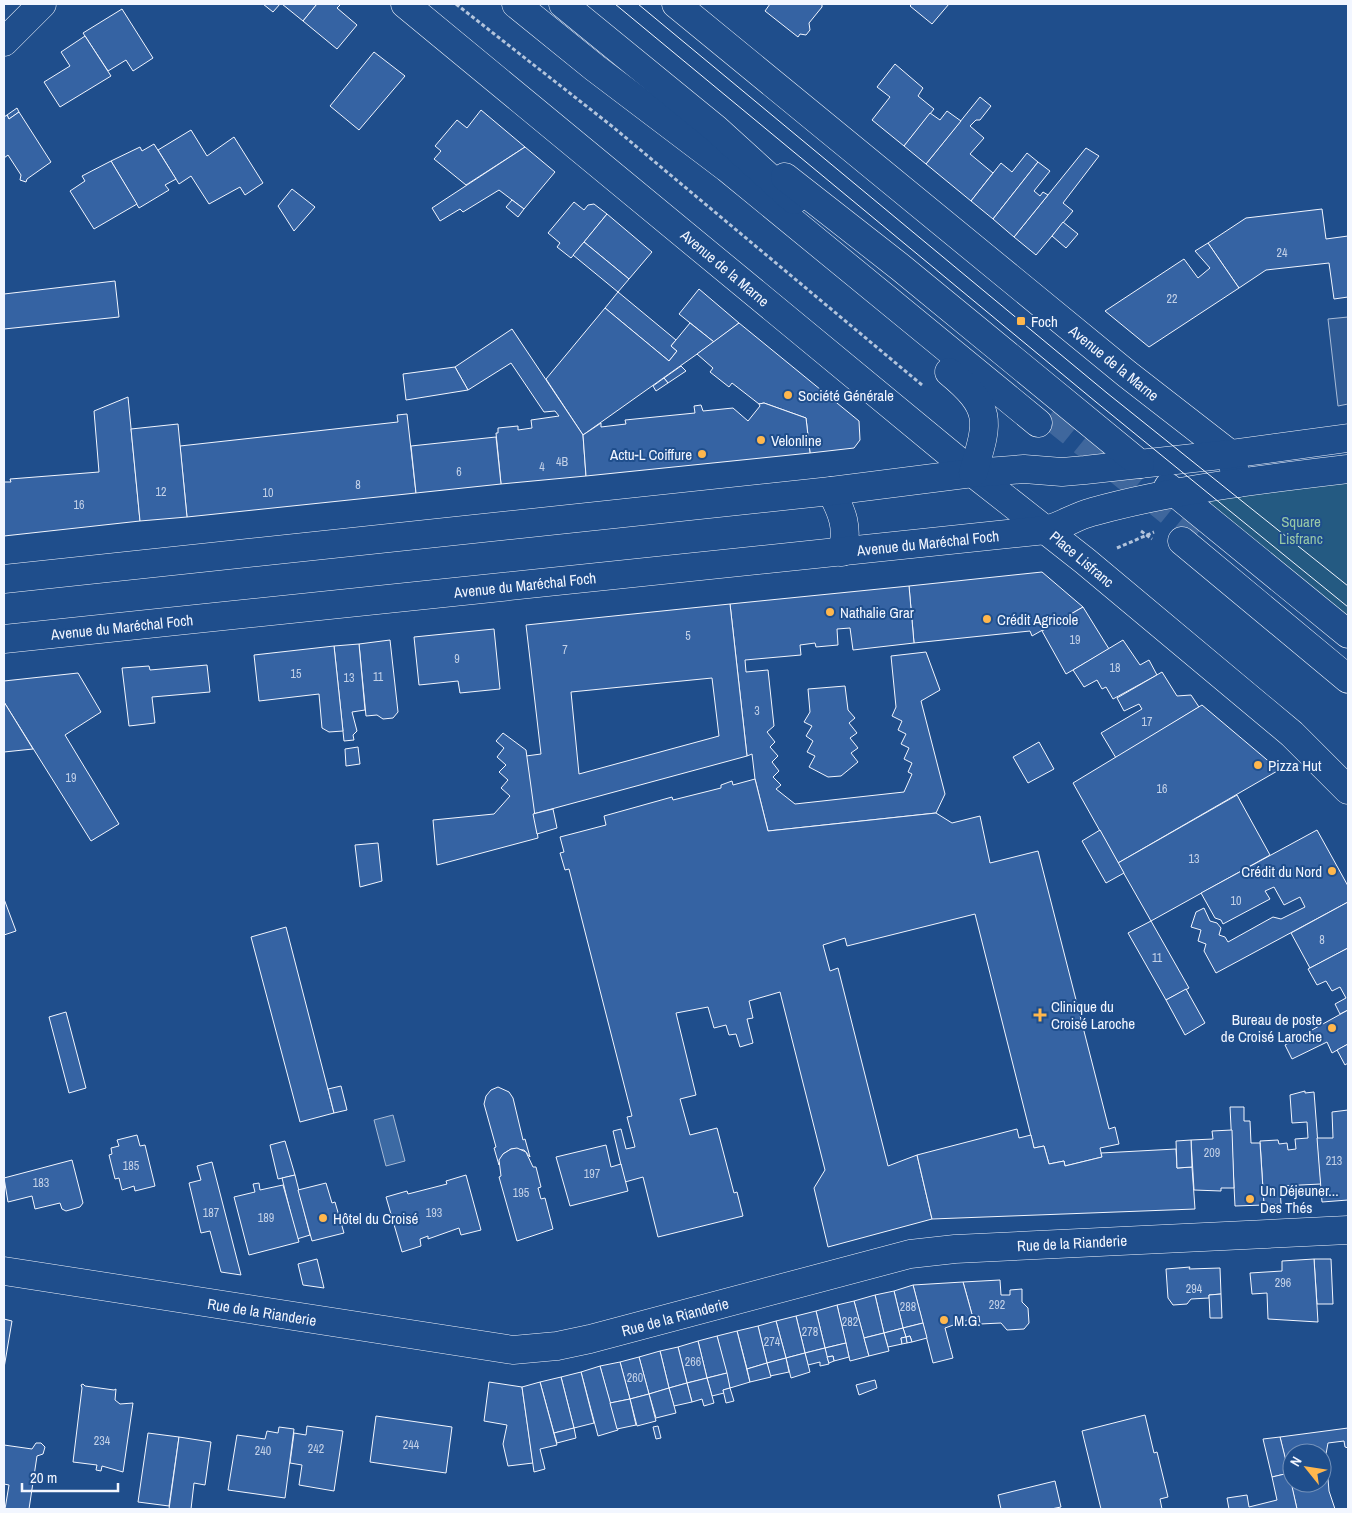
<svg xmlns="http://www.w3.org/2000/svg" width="1352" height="1513" viewBox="0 0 1352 1513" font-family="'Archivo Narrow',sans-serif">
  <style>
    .green { fill: #245a82; stroke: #a8bbd7 }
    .parking { fill: #305b95; stroke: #a8bbd7 }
    .water { fill: #3b69a3; stroke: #a8bbd7 }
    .building { fill: #3563a3; stroke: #f2f6ff; fill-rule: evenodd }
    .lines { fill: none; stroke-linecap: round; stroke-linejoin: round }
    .primary-tunnel { stroke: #3f679d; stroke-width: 28; stroke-dasharray: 28 14; stroke-linecap: butt }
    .minor-casing { stroke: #f2f6ff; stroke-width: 29 }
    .tertiary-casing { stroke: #f2f6ff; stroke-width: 29 }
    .secondary-casing { stroke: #f2f6ff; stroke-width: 29 }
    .primary-casing { stroke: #f2f6ff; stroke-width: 29 }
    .path { stroke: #b3c4dc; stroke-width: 3; stroke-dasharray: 4 2.5; stroke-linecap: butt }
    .minor { stroke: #1f4e8c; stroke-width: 28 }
    .tertiary { stroke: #1f4e8c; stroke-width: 28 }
    .secondary { stroke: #1f4e8c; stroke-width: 28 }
    .primary { stroke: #1f4e8c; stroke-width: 28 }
    .tram { stroke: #f2f6ff; stroke-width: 1 }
    .poi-dot { fill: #ffb74d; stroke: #1f4e8c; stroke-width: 2 }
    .labels { text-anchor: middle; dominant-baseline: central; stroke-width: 4; stroke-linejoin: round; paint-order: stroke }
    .number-label { font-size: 12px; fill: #c3d1e8 }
    .street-label { font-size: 15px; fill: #f2f6ff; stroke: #1f4e8c }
    .poi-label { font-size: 15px; fill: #f2f6ff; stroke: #1f4e8c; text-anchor: start }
    .park-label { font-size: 15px; fill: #97c8a6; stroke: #1f4e8c }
  </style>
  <rect width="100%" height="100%" fill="#1f4e8c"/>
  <!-- green -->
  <polygon class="green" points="1348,477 1348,628 1211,506 1209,500"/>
  <!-- parking -->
  <polygon class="parking" points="1348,317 1348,404 1338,406 1328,319"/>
  <!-- water -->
  <polygon class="water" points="393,1115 405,1161 386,1166 374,1120"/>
  <!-- building -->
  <g class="building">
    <polygon points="263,4 280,4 273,12"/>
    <polygon points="282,4 317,4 303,21"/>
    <polygon points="317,4 341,4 337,8 357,25 337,49 303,21"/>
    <polygon points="770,4 822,4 822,7 809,23 810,30 806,35 800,34 798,37 765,11"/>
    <polygon points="912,4 949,4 932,24 910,6"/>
    <polygon points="122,9 153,58 133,71 126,60 108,71 83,33"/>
    <polygon points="85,36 111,76 60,107 44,82 70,66 61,52"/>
    <polygon points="374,52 405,76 359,130 330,106"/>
    <polygon points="895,64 923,88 918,96 934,109 904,146 872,120 890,97 877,87"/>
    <polygon points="980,97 991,106 980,120 976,120 970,126 984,138 970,154 993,173 971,201 926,164"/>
    <polygon points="17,108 19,112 9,119 7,115"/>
    <polygon points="481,110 525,147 466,185 434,159 441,151 435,146 457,120 467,128"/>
    <polygon points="947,111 961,121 926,164 904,146 930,113 940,120"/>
    <polygon points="19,112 51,162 27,179 26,182 20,180 21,175 8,155 4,158 4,117 7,115 9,119"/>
    <polygon points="191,130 207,156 234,137 263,183 245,195 240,187 209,204 191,176 179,184 158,150"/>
    <polygon points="154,144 176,179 165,185 169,190 139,208 111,161 140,147 142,151"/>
    <polygon points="525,147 555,172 524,209 499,190 463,212 460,209 440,221 432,208"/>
    <polygon points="1086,148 1099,156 1063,203 1073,211 1036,255 1014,237"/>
    <polygon points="1027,153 1038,162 993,219 971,201 1001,163 1012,172"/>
    <polygon points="111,161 137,204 94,229 70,191 85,181 82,176"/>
    <polygon points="1038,162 1050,171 1034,191 1040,196 1043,192 1048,195 1014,237 993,219"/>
    <polygon points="292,189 315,207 294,231 278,206"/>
    <polygon points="512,200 524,209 518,217 506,207"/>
    <polygon points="574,202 584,210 588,205 594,204 607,214 571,258 557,247 560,243 548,233"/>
    <polygon points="1322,209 1326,239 1348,236 1348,297 1334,299 1329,263 1266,270 1239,288 1208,243 1246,218"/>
    <polygon points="607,214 652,252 629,279 584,242"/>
    <polygon points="1063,222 1078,234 1066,248 1052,236"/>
    <polygon points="584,242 629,279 618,292 573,255"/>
    <polygon points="1208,243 1239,288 1149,347 1105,311 1184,259 1198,278 1210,268 1195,251"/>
    <polygon points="115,281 119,317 4,329 4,294"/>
    <polygon points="699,289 739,323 714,342 679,314"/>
    <polygon points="618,292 676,340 671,346 677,351 669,361 605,308"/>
    <polygon points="605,308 669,361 677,351 671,346 690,323 714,342 583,435 546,379"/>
    <polygon points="739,323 859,421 860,440 854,448 810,453 806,418 764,403 759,404 732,383 729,387 710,372 713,368 697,354"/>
    <polygon points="512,329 583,435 586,476 501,484 496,433 498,433 498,428 518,426 518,430 532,428 531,420 559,416 555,411 544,412 511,363 468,390 455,367"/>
    <polygon points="681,366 686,371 668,383 664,378"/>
    <polygon points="455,367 468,390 406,400 403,374"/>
    <polygon points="664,378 668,383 656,391 653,386"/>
    <polygon points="128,397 140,521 4,536 4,482 11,482 10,479 99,472 94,411"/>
    <polygon points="764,403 806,418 810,453 586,476 583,435 601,423 601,427 626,424 625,420 695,413 694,406 701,405 703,411 733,408 748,421 760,406 759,404"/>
    <polygon points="407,414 416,493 187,517 180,446 398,422 397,415"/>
    <polygon points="178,424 187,517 140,521 131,429"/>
    <polygon points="496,437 501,484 416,493 411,446"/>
    <polygon points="1042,572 1083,607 1032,636 1030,631 914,643 909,586"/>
    <polygon points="909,586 914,643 853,650 850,628 837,629 838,645 816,647 815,643 800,645 801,655 745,660 746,672 768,670 774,726 767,732 775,742 770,747 778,756 772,762 779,771 773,777 781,785 776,789 795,804 904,792 912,774 908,772 912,763 904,759 909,748 901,744 906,734 898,730 902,721 892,716 896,707 891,656 926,652 940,690 921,701 945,794 936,813 768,831 755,779 752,754 747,756 730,604"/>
    <path d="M730 604 747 756 533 814 526 756 541 754 526 625ZM712 678 719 736 579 774 571 692Z"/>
    <polygon points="1083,607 1109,649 1066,674 1042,631"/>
    <polygon points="494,629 500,689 460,693 458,681 419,685 414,637"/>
    <polygon points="390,640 398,712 393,718 383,719 377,715 366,716 359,644"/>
    <polygon points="1123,640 1140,665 1149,660 1157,675 1113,699 1106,687 1102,689 1097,680 1084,687 1073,670"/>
    <polygon points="359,644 365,710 352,712 357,731 353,735 354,740 344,741 334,646"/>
    <polygon points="334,646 343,731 329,732 322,728 319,694 259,701 254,655"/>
    <polygon points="207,665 210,692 152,697 155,723 129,726 122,668 149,666 150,670"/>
    <polygon points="1162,672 1177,696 1191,695 1199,707 1116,758 1101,733 1142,709 1139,704 1124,711 1117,698"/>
    <polygon points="78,673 101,712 65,735 119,824 91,841 4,702 4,681"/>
    <polygon points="845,686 848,710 855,718 849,723 857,733 850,738 858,748 851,753 858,762 841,776 828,777 809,767 815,756 807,752 813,741 806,736 812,726 804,722 810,712 808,689"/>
    <polygon points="4,702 33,749 4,752"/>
    <polygon points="1202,705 1279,770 1118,863 1073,783"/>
    <polygon points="503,733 526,750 538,838 437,865 433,820 494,814 510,796 501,788 508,780 499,772 506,765 497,757 504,748 496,741"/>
    <polygon points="1039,742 1054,769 1028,783 1013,757"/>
    <polygon points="358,747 360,764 346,766 345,749"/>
    <polygon points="755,779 768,831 936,813 952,823 980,816 990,863 1038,851 1109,1129 1115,1127 1119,1144 1100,1148 1102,1157 1065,1166 1064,1161 1049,1164 1044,1146 1034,1148 975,914 847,946 845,938 823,945 830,971 838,968 888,1166 917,1155 932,1219 828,1247 814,1188 825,1170 780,992 749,1001 753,1018 747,1019 753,1043 740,1047 736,1034 729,1035 726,1025 714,1028 708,1007 676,1013 696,1095 680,1099 690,1135 717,1128 734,1193 737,1192 743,1216 658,1237 643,1177 625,1182 613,1131 621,1129 626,1149 635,1147 627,1117 632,1116 569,869 565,870 560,853 564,852 560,837 606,825 604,816 672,797 673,800 721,788 721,785 732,781 733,785"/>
    <polygon points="1237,795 1270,855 1151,921 1118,863"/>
    <polygon points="553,809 557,828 537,834 533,814"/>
    <polygon points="1100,830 1124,873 1106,883 1082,841"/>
    <polygon points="1317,830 1348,886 1348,902 1216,973 1204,951 1206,944 1198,941 1201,930 1191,927 1196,912 1204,908 1210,921 1217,923 1221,928 1219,935 1225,937 1228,942 1273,917 1281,919 1305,907 1300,897 1284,905 1274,887 1265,891 1270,899 1223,924 1221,920 1215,918 1201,893"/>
    <polygon points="378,843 382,881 360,887 355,845"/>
    <polygon points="4,899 16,931 4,935"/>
    <polygon points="1348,902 1348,948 1310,968 1291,933"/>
    <polygon points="1151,921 1189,988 1166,1000 1128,933"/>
    <polygon points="286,927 334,1113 300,1122 251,937"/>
    <polygon points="1348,948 1348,1010 1340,1014 1335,1004 1346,998 1340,987 1332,991 1326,981 1317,985 1308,969"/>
    <polygon points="1186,989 1205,1023 1185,1035 1166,1000"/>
    <polygon points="1348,1010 1348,1044 1332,1053 1327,1042 1292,1059 1285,1045"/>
    <polygon points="66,1012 86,1088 69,1093 49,1017"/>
    <polygon points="1348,1044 1348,1063 1345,1065 1337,1050"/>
    <polygon points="341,1086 347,1110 334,1113 328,1089"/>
    <polygon points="498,1087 509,1092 513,1098 523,1140 525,1139 530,1157 524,1150 511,1149 503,1154 499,1165 494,1148 496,1147 484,1104 486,1096 491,1090"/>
    <polygon points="1305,1091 1305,1093 1314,1092 1321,1184 1280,1186 1281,1204 1264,1205 1260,1141 1278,1140 1279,1144 1287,1143 1288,1150 1296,1149 1295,1139 1308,1138 1307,1122 1292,1123 1290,1095"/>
    <polygon points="1230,1107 1244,1107 1244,1121 1250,1121 1251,1143 1260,1143 1264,1205 1235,1206"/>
    <polygon points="1348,1110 1348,1200 1322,1202 1317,1138 1333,1138 1332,1112"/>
    <polygon points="1017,1129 1019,1138 1031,1135 1034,1148 1044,1146 1049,1164 1064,1161 1065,1166 1102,1157 1101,1153 1176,1149 1177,1168 1192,1167 1195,1209 932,1219 917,1155"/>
    <polygon points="1232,1130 1234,1188 1221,1188 1221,1191 1194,1190 1191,1140 1213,1139 1212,1131"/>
    <polygon points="137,1135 140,1146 145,1145 155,1186 135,1191 134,1186 122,1190 119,1178 115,1179 109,1155 112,1154 111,1148 119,1146 117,1140"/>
    <polygon points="1191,1140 1192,1167 1177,1168 1176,1141"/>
    <polygon points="285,1141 295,1175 278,1179 270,1145"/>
    <polygon points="606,1145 611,1167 621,1164 628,1191 570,1206 556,1157"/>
    <polygon points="517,1148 526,1152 533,1167 536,1167 541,1187 538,1188 541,1199 545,1198 553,1229 517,1241 499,1177 501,1176 499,1160 503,1154 511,1149"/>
    <polygon points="72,1160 83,1203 80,1207 66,1211 62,1209 60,1203 35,1209 32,1196 8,1202 4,1178"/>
    <polygon points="212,1162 241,1275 221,1272 210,1231 201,1233 189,1183 201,1180 197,1166"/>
    <polygon points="295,1175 310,1235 297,1239 282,1178"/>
    <polygon points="466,1175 481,1230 461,1235 459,1228 428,1239 428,1236 420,1239 421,1246 402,1252 386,1197 407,1191 408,1194 447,1184 446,1181"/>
    <polygon points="259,1183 260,1190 283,1185 299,1242 249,1255 234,1197 255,1192 253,1184"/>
    <polygon points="326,1183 332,1203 335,1202 344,1233 312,1241 298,1190"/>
    <polygon points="317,1259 324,1288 303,1285 298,1264"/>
    <polygon points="1314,1259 1331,1259 1333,1304 1317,1304"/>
    <polygon points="1314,1259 1318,1322 1268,1319 1267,1293 1252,1294 1250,1273 1282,1271 1282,1261"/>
    <polygon points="1190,1267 1189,1269 1220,1268 1221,1294 1209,1295 1209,1298 1191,1299 1187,1304 1173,1305 1168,1298 1166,1269"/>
    <polygon points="1000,1280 1001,1295 1010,1295 1010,1290 1022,1289 1022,1302 1028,1308 1029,1323 1024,1329 1007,1330 1001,1323 980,1324 979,1316 973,1318 963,1282"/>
    <polygon points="963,1282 973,1318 945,1328 953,1358 933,1363 913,1285"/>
    <polygon points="913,1285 923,1323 903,1328 894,1291"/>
    <polygon points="894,1291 903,1328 884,1333 875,1295"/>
    <polygon points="1221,1294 1222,1318 1210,1318 1209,1295"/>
    <polygon points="875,1295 884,1333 864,1338 854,1301"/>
    <polygon points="854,1301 869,1356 850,1361 837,1305"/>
    <polygon points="837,1305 846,1343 825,1348 816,1311"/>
    <polygon points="816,1311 825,1348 805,1353 796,1316"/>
    <polygon points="796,1316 805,1353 786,1358 776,1321"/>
    <polygon points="4,1319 12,1321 4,1368"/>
    <polygon points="776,1321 786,1358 767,1363 758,1326"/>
    <polygon points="923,1323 927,1338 912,1342 910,1336 906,1337 903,1328"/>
    <polygon points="758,1326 767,1363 747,1369 737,1331"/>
    <polygon points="903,1328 906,1337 901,1338 902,1344 888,1347 884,1333"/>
    <polygon points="737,1331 750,1382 730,1388 717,1336"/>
    <polygon points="884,1333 889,1351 869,1356 864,1338"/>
    <polygon points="717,1336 727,1373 707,1378 698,1341"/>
    <polygon points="910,1336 912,1342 907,1343 906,1337"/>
    <polygon points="906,1337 907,1343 902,1344 901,1338"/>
    <polygon points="698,1341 707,1378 687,1383 678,1347"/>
    <polygon points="846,1343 849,1357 834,1361 833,1356 827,1357 825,1348"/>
    <polygon points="678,1347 687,1383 669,1388 660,1351"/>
    <polygon points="825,1348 829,1364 820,1366 820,1362 808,1365 805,1353"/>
    <polygon points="660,1351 669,1388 649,1394 639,1357"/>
    <polygon points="805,1353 810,1372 791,1378 786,1358"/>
    <polygon points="833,1356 834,1361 829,1363 827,1357"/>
    <polygon points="639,1357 649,1394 630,1399 620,1362"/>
    <polygon points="786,1358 789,1372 770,1376 767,1363"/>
    <polygon points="620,1362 630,1399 610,1403 600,1366"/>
    <polygon points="767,1363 771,1377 750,1382 747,1369"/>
    <polygon points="600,1366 618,1430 598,1436 581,1372"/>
    <polygon points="581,1372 594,1423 574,1428 561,1377"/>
    <polygon points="727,1373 730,1388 723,1390 724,1393 712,1396 707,1378"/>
    <polygon points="561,1377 574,1428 554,1433 540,1382"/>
    <polygon points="707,1378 714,1403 704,1406 702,1399 692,1402 687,1383"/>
    <polygon points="875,1380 877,1388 859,1395 856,1385"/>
    <polygon points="489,1382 522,1387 533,1463 508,1466 503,1444 507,1425 484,1421"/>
    <polygon points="540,1382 557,1445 540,1449 545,1469 534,1472 522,1387"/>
    <polygon points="687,1383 692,1402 674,1406 669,1388"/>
    <polygon points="83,1384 85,1386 114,1390 116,1389 115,1400 120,1404 133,1403 123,1472 102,1466 101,1471 96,1470 97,1465 73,1462 82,1388 81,1385"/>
    <polygon points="669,1388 676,1413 656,1418 649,1394"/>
    <polygon points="730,1388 734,1401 726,1403 723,1390"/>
    <polygon points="649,1394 656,1421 637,1426 630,1399"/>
    <polygon points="630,1399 636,1425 617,1429 610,1403"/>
    <polygon points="1145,1415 1154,1453 1157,1452 1168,1497 1160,1499 1162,1509 1101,1509 1082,1431"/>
    <polygon points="376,1416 452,1427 446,1473 370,1462"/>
    <polygon points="307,1426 343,1431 334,1491 299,1485 302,1465 290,1463 294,1433 306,1435"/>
    <polygon points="658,1426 661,1438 656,1439 653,1427"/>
    <polygon points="279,1427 294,1429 285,1498 228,1490 237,1435 265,1439 267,1431 278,1433"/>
    <polygon points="574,1428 576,1438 557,1443 554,1433"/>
    <path d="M1348 1428V1448L1345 1447 1344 1441 1328 1443 1326 1454 1329 1491 1335 1509H1297L1280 1437ZM1292 1453H1322V1483H1292Z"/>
    <polygon points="148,1433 179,1437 169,1506 138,1502"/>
    <polygon points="179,1437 211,1442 205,1485 194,1483 191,1509 169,1509"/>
    <polygon points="1280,1437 1289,1473 1272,1477 1263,1439"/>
    <polygon points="36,1443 41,1443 45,1447 43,1454 37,1456 29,1509 5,1509 9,1485 4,1484 4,1445 32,1449"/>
    <polygon points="1289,1473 1297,1509 1229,1509 1227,1498 1247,1495 1249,1507 1277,1500 1272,1477"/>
    <polygon points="1055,1481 1061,1507 1051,1509 1001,1509 998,1495"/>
  </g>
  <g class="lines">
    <!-- primary-tunnel -->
    <polyline class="primary-tunnel" points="1050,415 1197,534"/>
    <!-- minor casing -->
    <g class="minor-casing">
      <g id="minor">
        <polyline points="4,42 42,4"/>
        <path d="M831 491C842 512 849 528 842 552"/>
        <polyline points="4,1271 513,1350 557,1346 590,1339 910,1254 955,1249 1348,1230"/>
      </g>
    </g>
    <!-- tertiary casing -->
    <g class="tertiary-casing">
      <g id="tertiary">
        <polyline points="405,4 973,473 1085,561 1292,734 1348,790"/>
        <polyline points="676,4 1127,374 1230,454 1238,483"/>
      </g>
    </g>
    <!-- secondary casing -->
    <g class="secondary-casing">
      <g id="secondary">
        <polyline points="1168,487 1348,634"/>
        <polyline points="4,579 831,491 973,473 1024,469 1062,472 1085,470 1230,454 1348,438"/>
        <path d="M4 639 1046 530C1062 526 1076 516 1092 512 1175 489 1263 479 1348 469"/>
      </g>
    </g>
    <!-- primary casing -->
    <g class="primary-casing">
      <g id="primary">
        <polyline points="516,4 595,68 727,168 1038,423"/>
        <polyline points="563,4 716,129 794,200"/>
        <polyline points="785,177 900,267 1140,464"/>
        <path d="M949 372C994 409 988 422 973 473"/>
        <polyline points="1182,541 1348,679"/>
      </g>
    </g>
    <!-- path -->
    <g class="path">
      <polyline points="456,4 613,127 922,385"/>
      <polyline points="1141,531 1152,539"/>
      <polyline points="1117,548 1154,532"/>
    </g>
    <!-- minor -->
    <use href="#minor" class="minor"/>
    <!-- tertiary -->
    <use href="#tertiary" class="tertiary"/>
    <!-- secondary -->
    <use href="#secondary" class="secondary"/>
    <!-- primary -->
    <use href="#primary" class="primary"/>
    <!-- tram -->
    <g class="tram">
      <polyline points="615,4 1096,402 1348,607"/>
      <polyline points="638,4 1107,393 1348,586"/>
    </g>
  </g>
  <!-- markers -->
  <g class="poi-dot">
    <rect x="1016" y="316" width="10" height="10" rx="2.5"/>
    <circle cx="788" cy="395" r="5"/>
    <circle cx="761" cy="440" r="5"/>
    <circle cx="702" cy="454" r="5"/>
    <circle cx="830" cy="612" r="5"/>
    <circle cx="987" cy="619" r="5"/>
    <circle cx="1258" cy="765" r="5"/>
    <circle cx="1332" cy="871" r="5"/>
    <path d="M1037.5 1007.5h5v5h5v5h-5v5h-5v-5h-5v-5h5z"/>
    <circle cx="1332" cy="1028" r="5"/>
    <circle cx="1250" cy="1199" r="5"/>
    <circle cx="323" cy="1218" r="5"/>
    <circle cx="944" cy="1320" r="5"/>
  </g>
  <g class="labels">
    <!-- number labels -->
    <g class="number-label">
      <text x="1282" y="253">24</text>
      <text x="1172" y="299">22</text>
      <text x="562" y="462">4B</text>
      <text x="542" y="467">4</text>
      <text x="459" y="472">6</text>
      <text x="358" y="485">8</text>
      <text x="161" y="492">12</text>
      <text x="268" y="493">10</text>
      <text x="79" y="505">16</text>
      <text x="688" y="636">5</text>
      <text x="1075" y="640">19</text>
      <text x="565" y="650">7</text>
      <text x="457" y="659">9</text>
      <text x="1115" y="668">18</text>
      <text x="296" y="674">15</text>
      <text x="378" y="677">11</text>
      <text x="349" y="678">13</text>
      <text x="757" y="711">3</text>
      <text x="1147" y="722">17</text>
      <text x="71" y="778">19</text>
      <text x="1162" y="789">16</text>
      <text x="1194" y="859">13</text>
      <text x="1236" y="901">10</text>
      <text x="1322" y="940">8</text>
      <text x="1157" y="958">11</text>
      <text x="1212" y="1153">209</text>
      <text x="1334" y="1161">213</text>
      <text x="131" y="1166">185</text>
      <text x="592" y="1174">197</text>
      <text x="41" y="1183">183</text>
      <text x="521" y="1193">195</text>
      <text x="211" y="1213">187</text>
      <text x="434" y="1213">193</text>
      <text x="266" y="1218">189</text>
      <text x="1283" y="1283">296</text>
      <text x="1194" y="1289">294</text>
      <text x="997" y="1305">292</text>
      <text x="908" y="1307">288</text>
      <text x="850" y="1322">282</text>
      <text x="810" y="1332">278</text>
      <text x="772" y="1342">274</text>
      <text x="693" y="1362">266</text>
      <text x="635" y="1378">260</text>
      <text x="102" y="1441">234</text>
      <text x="411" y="1445">244</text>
      <text x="316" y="1449">242</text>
      <text x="263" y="1451">240</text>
    </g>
    <!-- street labels -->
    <g class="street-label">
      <text transform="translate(725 268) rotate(40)">Avenue de la Marne</text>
      <text transform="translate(1114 363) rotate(39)">Avenue de la Marne</text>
      <text transform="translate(928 543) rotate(-6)">Avenue du Maréchal Foch</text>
      <text transform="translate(1082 559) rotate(40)">Place Lisfranc</text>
      <text transform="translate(525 585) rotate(-6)">Avenue du Maréchal Foch</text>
      <text transform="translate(122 627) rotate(-6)">Avenue du Maréchal Foch</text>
      <text transform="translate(1072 1243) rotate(-3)">Rue de la Rianderie</text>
      <text transform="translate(262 1312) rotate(9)">Rue de la Rianderie</text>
      <text transform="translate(675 1317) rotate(-15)">Rue de la Rianderie</text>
    </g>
    <!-- poi labels -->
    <g class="poi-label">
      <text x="1031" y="321">Foch</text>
      <text x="798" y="395">Société Générale</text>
      <text x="771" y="440">Velonline</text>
      <text x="692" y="454" text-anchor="end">Actu-L Coiffure</text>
      <text x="840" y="612">Nathalie Grar</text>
      <text x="997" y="619">Crédit Agricole</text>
      <text x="1268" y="765">Pizza Hut</text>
      <text x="1322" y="871" text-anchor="end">Crédit du Nord</text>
      <text x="1051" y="1006">Clinique du<tspan x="1051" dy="17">Croisé Laroche</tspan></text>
      <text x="1322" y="1019" text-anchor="end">Bureau de poste<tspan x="1322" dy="17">de Croisé Laroche</tspan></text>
      <text x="1260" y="1190">Un Déjeuner...<tspan x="1260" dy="17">Des Thés</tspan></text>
      <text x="333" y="1218">Hôtel du Croisé</text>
      <text x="954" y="1320">M.G.</text>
    </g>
    <!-- park labels -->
    <g class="park-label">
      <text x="1301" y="521">Square<tspan x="1301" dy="17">Lisfranc</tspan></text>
    </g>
  </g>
  <!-- border -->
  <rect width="1352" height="1513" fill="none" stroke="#f2f6ff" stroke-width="10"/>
  <!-- north arrow -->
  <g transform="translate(1307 1468) rotate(300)"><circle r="24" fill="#1f4e8c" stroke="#7391ba"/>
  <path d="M0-4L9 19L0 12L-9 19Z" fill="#ffb74d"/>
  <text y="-8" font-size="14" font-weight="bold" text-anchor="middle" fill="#f2f6ff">N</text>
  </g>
  <!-- scale -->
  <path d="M22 1483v8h96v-8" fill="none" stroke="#f2f6ff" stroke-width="2.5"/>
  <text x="30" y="1483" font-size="15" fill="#f2f6ff" stroke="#1f4e8c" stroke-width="4" paint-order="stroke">20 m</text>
</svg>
